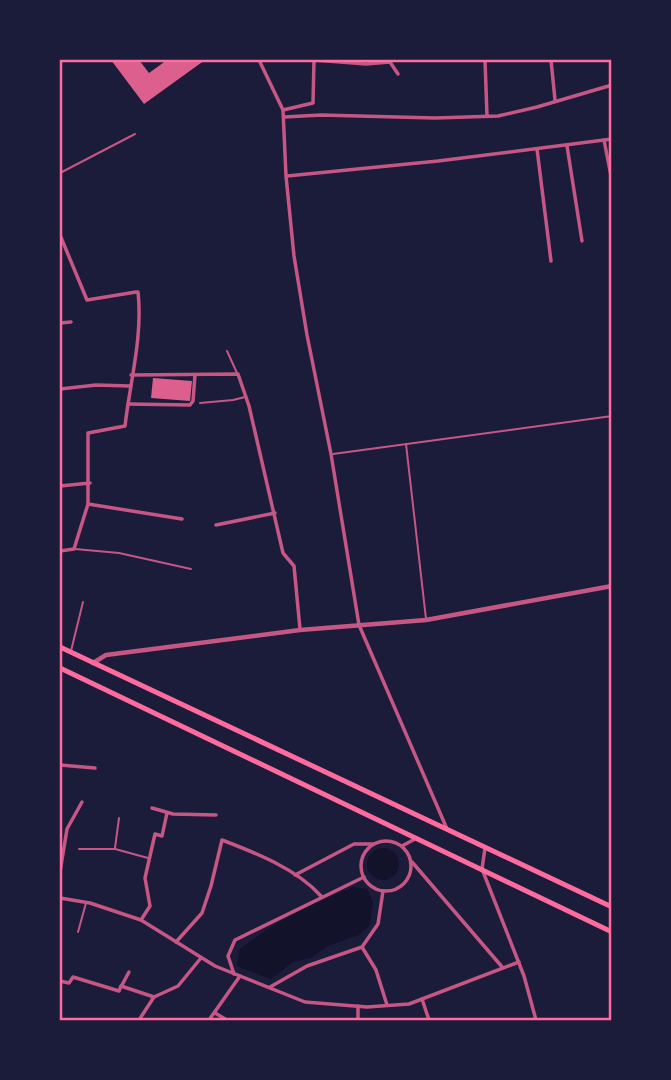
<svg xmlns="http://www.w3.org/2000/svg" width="671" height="1080" viewBox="0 0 671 1080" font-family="Quicksand,sans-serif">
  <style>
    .water { fill: #12122b }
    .building { fill: #dd5f8e }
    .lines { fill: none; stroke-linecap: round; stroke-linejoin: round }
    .service { stroke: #c65784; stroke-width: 2 }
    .minor { stroke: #c65784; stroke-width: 3.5 }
    .tertiary { stroke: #c65784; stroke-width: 4.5 }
    .secondary { stroke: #ff6b9d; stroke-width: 5 }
    .neatline { fill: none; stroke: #ff6b9d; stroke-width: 2.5 }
  </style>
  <rect width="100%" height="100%" fill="#1b1b3a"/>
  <!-- water -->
  <g class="water">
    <circle cx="383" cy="864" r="16"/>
    <path d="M354 887 367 889 373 902 370 925 359 935 328 946 311 958 293 962 271 979 237 966 240 949C279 919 309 905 354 887Z"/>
  </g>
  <!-- building -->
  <g class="building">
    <polygon points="111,60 139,60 149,73 167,60 205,60 144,104"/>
    <polygon points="153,378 192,381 190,401 151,398"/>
  </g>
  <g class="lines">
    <!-- service -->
    <g class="service">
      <polyline points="60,173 135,134"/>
      <polyline points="227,351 237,373"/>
      <polyline points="200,403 233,400 245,397"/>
      <polyline points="406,444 426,619"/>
      <polyline points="333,454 612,416"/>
      <polyline points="75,549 119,553 191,569"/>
      <polyline points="71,651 83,602"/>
      <polyline points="115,848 119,818"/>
      <polyline points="79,849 115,849 148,858"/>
      <polyline points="78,932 86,903"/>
    </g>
    <!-- minor -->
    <g class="minor">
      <polyline points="259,60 283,110 286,176 294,256 307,335 331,454 359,625 447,829"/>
      <polyline points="314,60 366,64 390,62 398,74"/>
      <polyline points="485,60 487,116"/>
      <polyline points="551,60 555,100"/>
      <polyline points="283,110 313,103 314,60"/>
      <polyline points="284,117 321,115 435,118 498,116 537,107 612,85"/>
      <polyline points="604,140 612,181"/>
      <polyline points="567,146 582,241"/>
      <polyline points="537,149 551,261"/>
      <polyline points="287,176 438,161 612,139"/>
      <path d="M60 235 87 300 136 292H138C143 336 130 382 125 426L88 433V504L74 549 60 551"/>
      <polyline points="60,323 71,322"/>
      <polyline points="131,375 238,374 249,406 283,553 294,566 300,629"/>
      <polyline points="60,389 96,385 130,386"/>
      <polyline points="128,404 190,405 193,401 195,375"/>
      <polyline points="60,486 90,483"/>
      <polyline points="88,504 182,519"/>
      <polyline points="216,525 275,513"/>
      <polyline points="60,765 95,768"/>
      <polyline points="152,808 173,814 216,815"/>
      <circle cx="386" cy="866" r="25"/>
      <polyline points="402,846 415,839"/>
      <polyline points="485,848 482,869 524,976 536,1020"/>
      <polyline points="412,862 503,968"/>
      <polyline points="60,872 67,829 82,802"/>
      <polyline points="295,875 354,844 373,844"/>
      <polyline points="60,898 90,903 141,920 215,966 305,1002 367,1007 409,1004 519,962"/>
      <polyline points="141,920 150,906 145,878 155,834 162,836 167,813"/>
      <path d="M176 942 202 913 211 886 222 840C256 853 297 869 321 896"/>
      <polyline points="362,947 376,970 387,1005"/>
      <polyline points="234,974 228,956 235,940 364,877"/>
      <polyline points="60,981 69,983 73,977 119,991 121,986 154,997"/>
      <polyline points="122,985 129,972"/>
      <polyline points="270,987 307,966 362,947 378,924 383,891"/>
      <polyline points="422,999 429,1020"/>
      <polyline points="358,1006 358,1020"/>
      <polyline points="215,1013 227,1020"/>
      <polyline points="139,1020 154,997 178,986 201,958"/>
      <polyline points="209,1020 240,976"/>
    </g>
    <!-- tertiary -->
    <polyline class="tertiary" points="93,663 106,655 300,630 426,620 612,586"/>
    <!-- secondary -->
    <g class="secondary">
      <polyline points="60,647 612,907"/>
      <polyline points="60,668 612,932"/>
    </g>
  </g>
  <!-- border -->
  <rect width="671" height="1080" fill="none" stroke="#1b1b3a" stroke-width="122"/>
  <rect x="61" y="61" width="549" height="958" class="neatline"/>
</svg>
